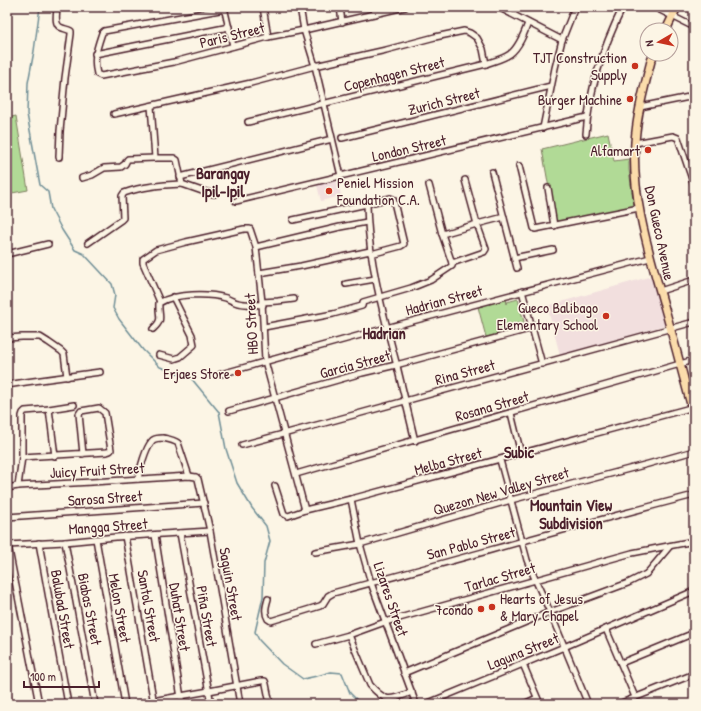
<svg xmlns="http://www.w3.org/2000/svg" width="701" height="711" viewBox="0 0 701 711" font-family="'Patrick Hand',sans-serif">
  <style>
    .built { fill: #f2dfde }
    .green { fill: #b1da96; stroke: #7e7c60 }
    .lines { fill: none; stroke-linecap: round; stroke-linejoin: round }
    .stream { stroke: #6f8e96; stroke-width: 1.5 }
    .minor-casing { stroke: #4a1f2b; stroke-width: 8 }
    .major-casing { stroke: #4a1f2b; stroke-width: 10 }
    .minor { stroke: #fcf5e5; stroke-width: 5 }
    .major { stroke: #fbdcab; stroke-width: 7 }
    .poi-dot { fill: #c8321e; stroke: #fcf5e5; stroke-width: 1.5 }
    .labels { text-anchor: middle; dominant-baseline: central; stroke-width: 3; stroke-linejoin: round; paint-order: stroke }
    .street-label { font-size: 15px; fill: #4a1f2b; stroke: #fcf5e5 }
    .poi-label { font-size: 15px; fill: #4a1f2b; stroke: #fcf5e5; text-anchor: end }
    .neighbourhood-label { font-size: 16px; font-weight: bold; fill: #4a1f2b; stroke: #fcf5e5 }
  </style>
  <rect width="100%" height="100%" fill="#fcf5e5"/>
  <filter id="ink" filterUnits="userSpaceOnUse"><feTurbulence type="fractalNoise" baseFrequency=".025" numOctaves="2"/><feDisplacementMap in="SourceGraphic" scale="8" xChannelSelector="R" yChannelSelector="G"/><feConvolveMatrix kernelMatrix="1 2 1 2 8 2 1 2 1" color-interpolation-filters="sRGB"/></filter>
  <g filter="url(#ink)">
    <!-- built -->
    <g class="built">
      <polygon points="338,181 341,196 321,201 317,185"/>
      <polygon points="652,276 666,325 560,355 547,306"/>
    </g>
    <!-- green -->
    <g class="green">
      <polygon points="16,116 28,190 7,194 7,118"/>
      <polygon points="608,133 614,161 629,159 629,170 634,206 555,222 542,149"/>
      <polygon points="506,299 507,304 507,302 518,299 524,322 513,325 514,330 486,337 478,307"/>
    </g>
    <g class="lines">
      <!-- stream -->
      <polyline class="stream" points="40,7 34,51 28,83 27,114 40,185 48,192 51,209 62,230 75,250 84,254 112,284 115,295 113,308 119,319 143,350 160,367 191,378 219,412 226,449 237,483 252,508 266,526 270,541 264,563 263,597 255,632 259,640 282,664 303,679 317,676 331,672 342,673 350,693 361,704"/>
      <!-- minor casing -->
      <g class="minor-casing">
        <g id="minor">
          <path d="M57 7C57 13 54 24 60 27 64 29 67 29 71 31V34L65 78 60 131 59 157"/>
          <polyline points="224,7 233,46"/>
          <polyline points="263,7 268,37"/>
          <polyline points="300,7 304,30 315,66 341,176"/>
          <polyline points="340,7 342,22"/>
          <polyline points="374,7 375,14"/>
          <polyline points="498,7 562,40"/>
          <polyline points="654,7 694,27"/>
          <path d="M225 9 104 31 102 33C97 48 93 58 97 74L101 76 174 62 268 37 304 30 405 7"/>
          <polyline points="95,54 229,27"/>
          <polyline points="151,106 155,158"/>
          <polyline points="640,107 694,96"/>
          <polyline points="114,114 251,83 315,66 386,50 435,37 464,31 470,33 477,38 483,49 486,64"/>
          <path d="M248 122 486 64C494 61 503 59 510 54 519 47 524 34 528 23"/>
          <polyline points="543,128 555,68 562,40 575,7"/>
          <path d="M586 134C589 90 603 47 623 7"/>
          <polyline points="342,138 551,86"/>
          <polyline points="635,143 673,136 678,138 694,185"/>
          <polyline points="519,166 534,228 535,229 639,208"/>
          <polyline points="492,172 517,268"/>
          <polyline points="180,177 332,139"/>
          <polyline points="82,178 92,175 104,168 121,167 125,164 127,160 128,159 155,158 174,158 177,160 182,184 202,191 214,194"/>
          <polyline points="548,188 554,226"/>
          <polyline points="236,201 587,117"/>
          <path d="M367 204C368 260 383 313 397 366 403 391 409 416 415 441"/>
          <polyline points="293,220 367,204 390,198 393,199 394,202 404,244 401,246 371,254"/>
          <polyline points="442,234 477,224 504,217"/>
          <path d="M88 243 121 220 123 218 122 196 124 193C143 186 162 185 182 184"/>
          <polyline points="256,247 340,227 367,222"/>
          <polyline points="7,254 48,244"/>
          <polyline points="514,258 553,250"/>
          <polyline points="452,263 484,252 486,249 477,224 465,180"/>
          <polyline points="259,273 301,266 370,251"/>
          <polyline points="346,284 375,279"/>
          <polyline points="522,291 542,364"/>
          <polyline points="660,291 694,280"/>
          <polyline points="160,302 143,263 143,259 156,250 186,242 244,229 250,229 256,247 262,302 265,361 305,510"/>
          <polyline points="262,302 278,301 294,299"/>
          <polyline points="264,327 333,314 362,306 363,302 411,288 431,280 452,266 452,263 442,234 429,185"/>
          <path d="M153 329C164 319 158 317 159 303 175 293 209 293 226 298 230 300 234 302 238 303 245 305 255 304 263 305"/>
          <polyline points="7,338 22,337 40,337 48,342 61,351 64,354 67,377"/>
          <polyline points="159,355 174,359 180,357 194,345 192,335 173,297"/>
          <polyline points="221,374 386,328 650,258"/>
          <polyline points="7,385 26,382 100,372"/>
          <polyline points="49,409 55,456"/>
          <polyline points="229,411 362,373 396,365 533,328"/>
          <polyline points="511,413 521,454"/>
          <polyline points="242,445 328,422 694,322"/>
          <polyline points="22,457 107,452 110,451 111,450 105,413 99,408 81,411 79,414 83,454"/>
          <polyline points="500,460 527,560 535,579 550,612 588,704"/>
          <polyline points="296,474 694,360"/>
          <path d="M138 479C140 470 146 446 153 440 156 438 159 438 163 438 168 439 174 440 178 443L189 476"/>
          <polyline points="18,486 22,457 22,416 23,413 25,411 49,409 74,405"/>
          <polyline points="275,486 284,514 288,516 305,510 351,499 694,407"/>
          <polyline points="7,488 18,486 92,482 189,476 196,477 198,479 210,531 240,704"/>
          <polyline points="351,499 360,544 371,583 416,704"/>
          <polyline points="7,517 204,503"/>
          <polyline points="7,532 8,545 39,704"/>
          <polyline points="180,533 211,704"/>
          <polyline points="155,535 182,704"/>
          <polyline points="125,536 154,704"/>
          <polyline points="96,539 125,704"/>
          <polyline points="65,542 95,704"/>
          <polyline points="39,543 68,704"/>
          <polyline points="7,545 65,542 116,537 210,531"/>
          <polyline points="315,552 360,544 511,500 648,464 694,451"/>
          <path d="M268 599C266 606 264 612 268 619L271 621 320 606 323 604 328 596 333 593C454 561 573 526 694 495"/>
          <polyline points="606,629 635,697"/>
          <path d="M349 635 370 685C387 704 390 700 412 692"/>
          <polyline points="316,644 349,635 385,622 632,553 694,541"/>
          <polyline points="621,663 694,633"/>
          <polyline points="523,664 540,704"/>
          <polyline points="404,673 550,612 628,583 646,574 649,571 670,546"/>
          <polyline points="7,694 9,704"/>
          <polyline points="135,704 209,691 261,681 265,681 266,684 270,704"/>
          <polyline points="426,704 564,647 694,591"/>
          <polyline points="524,704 537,698"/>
          <polyline points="619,704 694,674"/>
        </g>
      </g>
      <!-- major casing -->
      <g class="major-casing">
        <g id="major">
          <polyline points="666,30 677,7"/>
          <path d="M654 54 651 61C644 88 637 114 635 142 631 199 650 255 665 309 675 344 684 380 694 415"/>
        </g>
      </g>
      <!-- minor -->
      <use href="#minor" class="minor"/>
      <!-- major -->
      <use href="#major" class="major"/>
    </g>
  </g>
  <!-- markers -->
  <g class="poi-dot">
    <circle cx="635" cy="66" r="4"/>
    <circle cx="630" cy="99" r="4"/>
    <circle cx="648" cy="150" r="4"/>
    <circle cx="329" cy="191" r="4"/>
    <circle cx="606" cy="316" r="4"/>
    <circle cx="238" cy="373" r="4"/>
    <circle cx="492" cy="607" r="4"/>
    <circle cx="481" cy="609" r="4"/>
  </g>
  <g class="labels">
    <!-- street labels -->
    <g class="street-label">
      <text transform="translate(232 35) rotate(-14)">Paris Street</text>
      <text transform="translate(394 74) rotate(-14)">Copenhagen Street</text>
      <text transform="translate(444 101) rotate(-14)">Zurich Street</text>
      <text transform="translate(409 148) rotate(-13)">London Street</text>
      <text transform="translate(660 233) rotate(78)">Don Gueco Avenue</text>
      <text transform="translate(444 300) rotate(-15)">Hadrian Street</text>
      <text transform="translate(251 324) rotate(-93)">HBO Street</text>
      <text transform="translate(355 364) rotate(-15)">Garcia Street</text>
      <text transform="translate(465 372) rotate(-15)">Rina Street</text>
      <text transform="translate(492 406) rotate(-16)">Rosana Street</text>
      <text transform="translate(448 461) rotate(-15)">Melba Street</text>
      <text transform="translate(97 470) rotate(-3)">Juicy Fruit Street</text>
      <text transform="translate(501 491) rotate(-16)">Quezon New Valley Street</text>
      <text transform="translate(105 498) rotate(-4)">Sarosa Street</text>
      <text transform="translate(108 526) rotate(-4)">Mangga Street</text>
      <text transform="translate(471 543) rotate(-15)">San Pablo Street</text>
      <text transform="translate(500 577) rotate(-16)">Tarlac Street</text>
      <text transform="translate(231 584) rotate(80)">Saguin Street</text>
      <text transform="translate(391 599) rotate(71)">Lizares Street</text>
      <text transform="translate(149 606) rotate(80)">Santol Street</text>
      <text transform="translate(120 608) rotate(80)">Melon Street</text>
      <text transform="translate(63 609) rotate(80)">Balubad Street</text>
      <text transform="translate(90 609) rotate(79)">Biabas Street</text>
      <text transform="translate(207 616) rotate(80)">Piña Street</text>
      <text transform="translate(180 617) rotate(81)">Duhat Street</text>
      <text transform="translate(523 651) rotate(-22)">Laguna Street</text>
    </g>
    <!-- poi labels -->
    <g class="poi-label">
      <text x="627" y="57">TJT Construction<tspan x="627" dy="17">Supply</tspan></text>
      <text x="622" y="99">Burger Machine</text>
      <text x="640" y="150">Alfamart</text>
      <text x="337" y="182" text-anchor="start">Peniel Mission<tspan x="337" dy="17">Foundation C.A.</tspan></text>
      <text x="598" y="307">Gueco Balibago<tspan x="598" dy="17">Elementary School</tspan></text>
      <text x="230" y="373">Erjaes Store</text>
      <text x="500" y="598" text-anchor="start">Hearts of Jesus<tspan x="500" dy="17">&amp; Mary Chapel</tspan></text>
      <text x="473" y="609">7condo</text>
    </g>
    <!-- neighbourhood labels -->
    <g class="neighbourhood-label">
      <text x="223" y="173">Barangay<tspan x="223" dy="18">Ipil-Ipil</tspan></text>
      <text x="384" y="333">Hadrian</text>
      <text x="519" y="452">Subic</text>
      <text x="571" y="505">Mountain View<tspan x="571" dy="18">Subdivision</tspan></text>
    </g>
  </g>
  <!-- margin -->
  <rect width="701" height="711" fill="none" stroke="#fcf5e5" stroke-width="24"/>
  <rect x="12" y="12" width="677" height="687" fill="none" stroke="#4a1f2b" stroke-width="1.5" filter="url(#ink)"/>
  <!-- north arrow -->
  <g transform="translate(659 42) rotate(261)"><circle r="19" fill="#fcf5e5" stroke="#b59f9b"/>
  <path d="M0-3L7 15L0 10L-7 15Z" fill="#c8321e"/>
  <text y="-6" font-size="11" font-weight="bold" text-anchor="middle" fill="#4a1f2b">N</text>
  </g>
  <!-- scale -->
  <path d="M24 681v6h75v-6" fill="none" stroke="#4a1f2b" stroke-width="2"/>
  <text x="30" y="681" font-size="12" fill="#4a1f2b" stroke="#fcf5e5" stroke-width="3" paint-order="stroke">100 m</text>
</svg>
